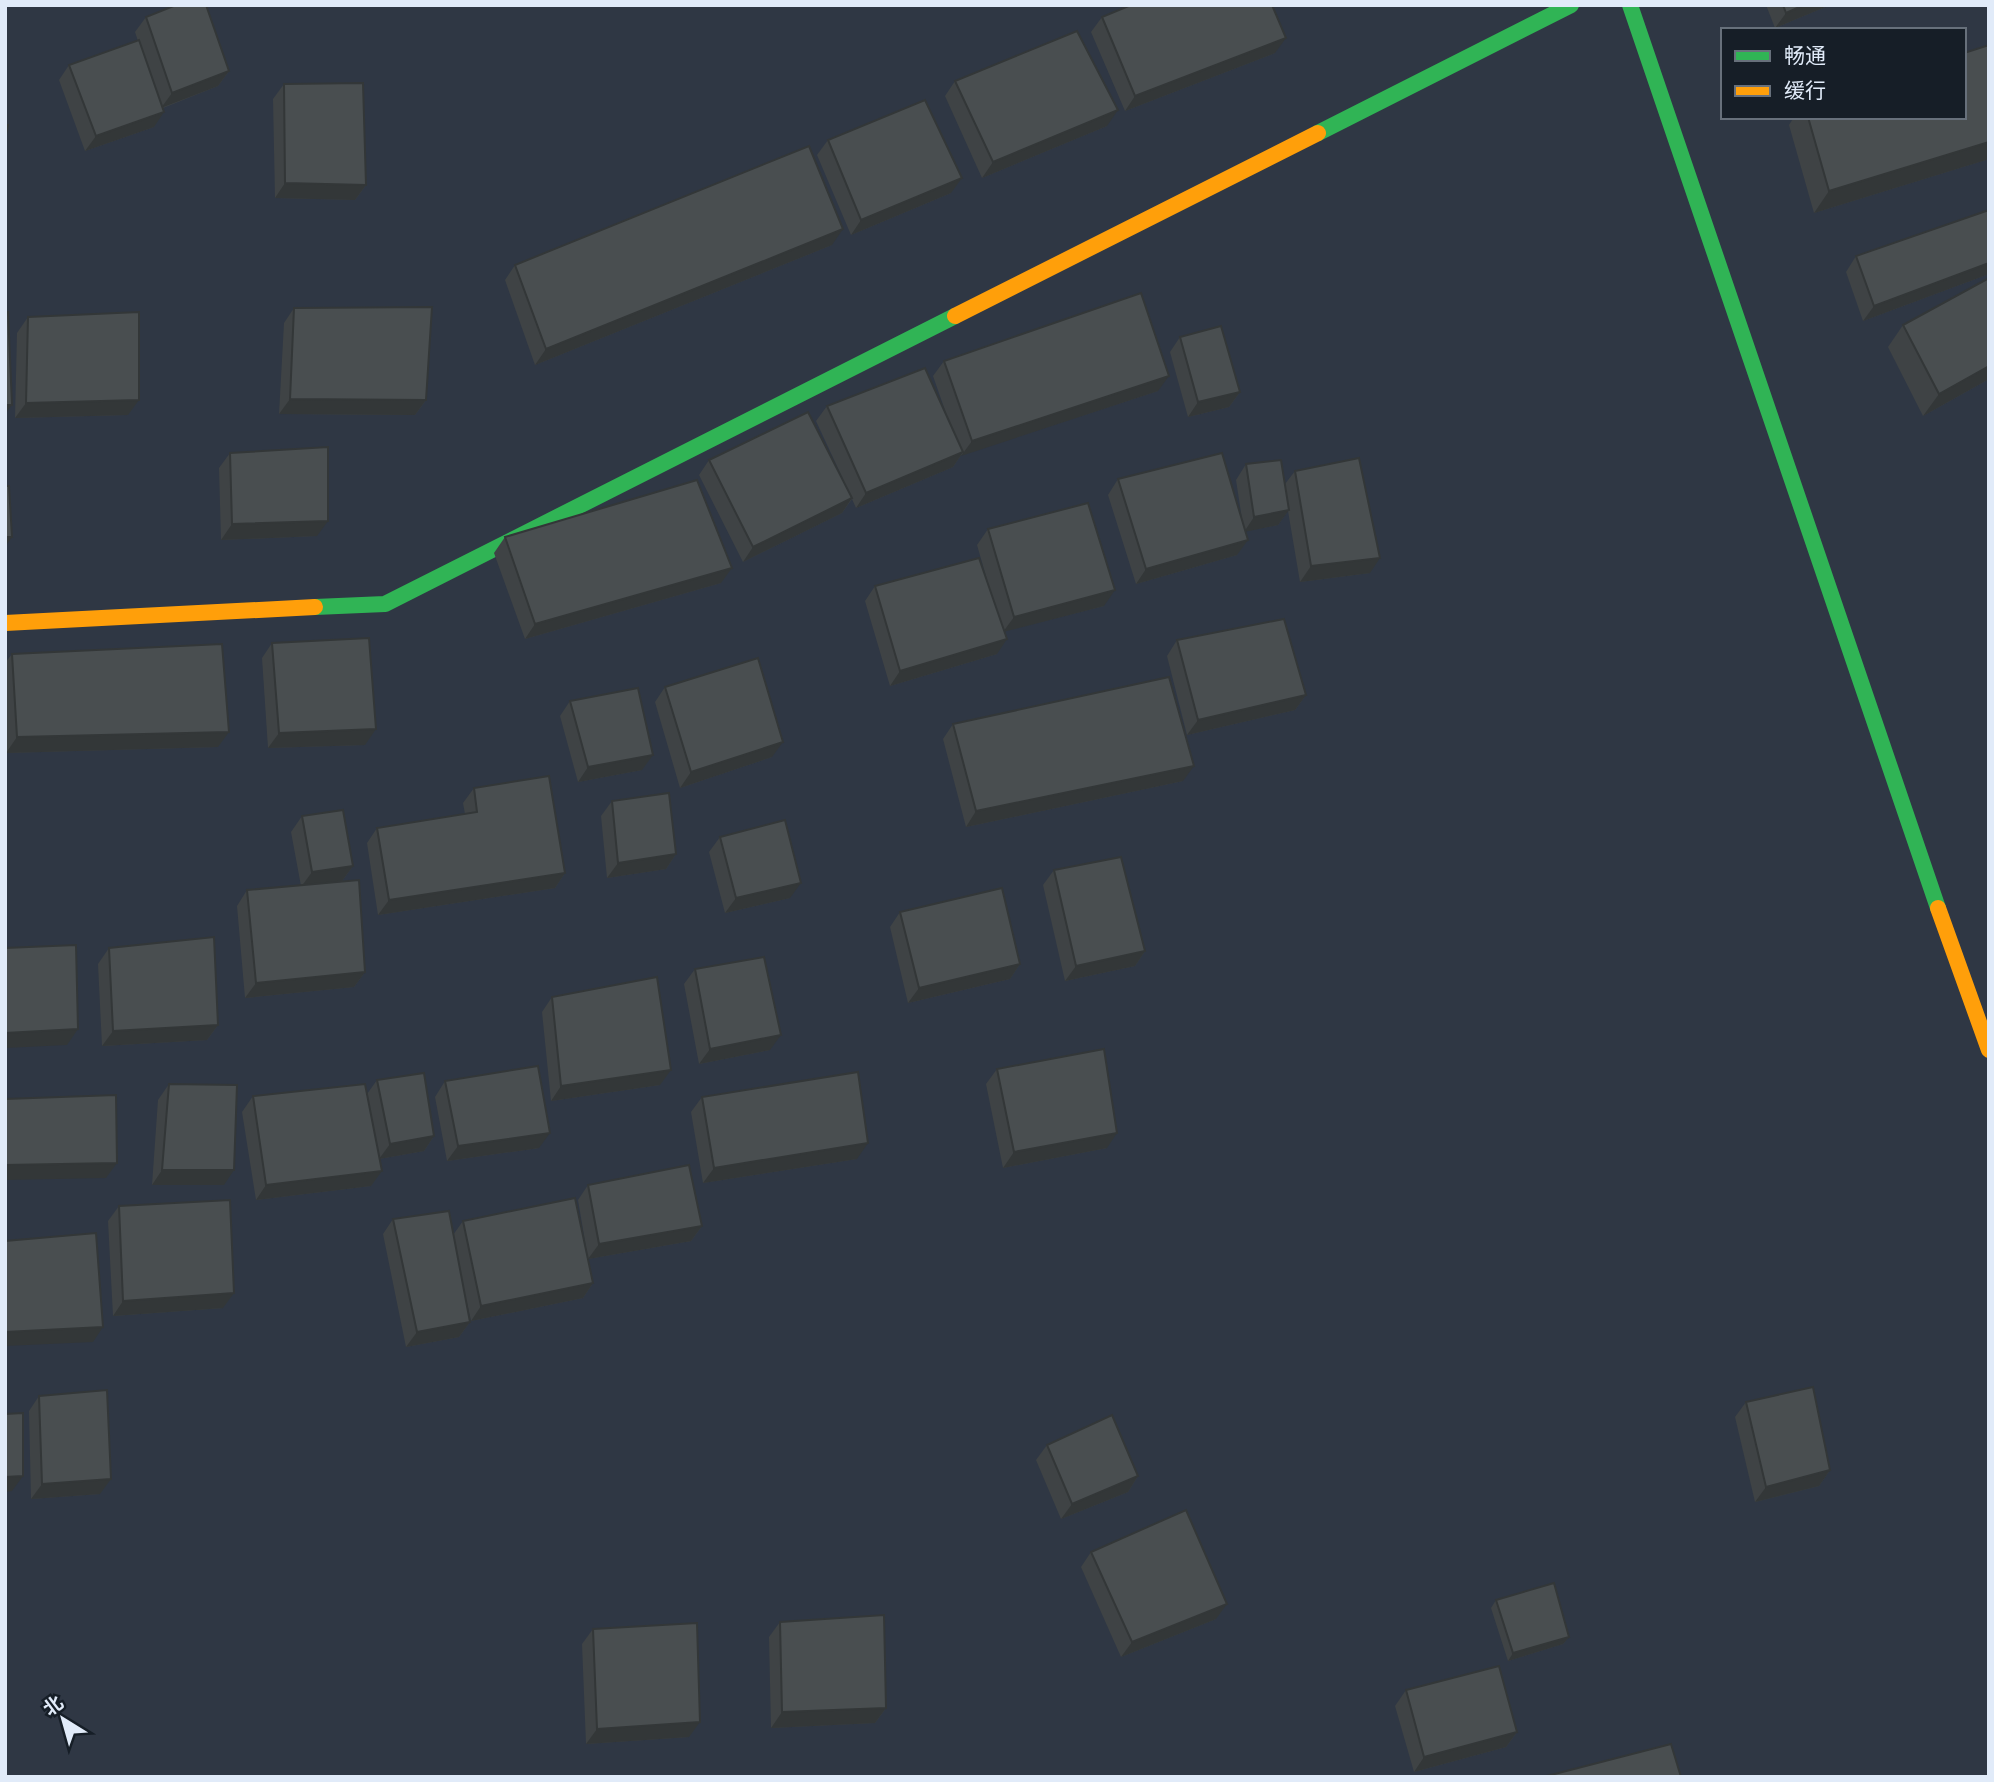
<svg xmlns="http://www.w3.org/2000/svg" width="1994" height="1782" viewBox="0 0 1994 1782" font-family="Roboto,'Noto Sans SC',sans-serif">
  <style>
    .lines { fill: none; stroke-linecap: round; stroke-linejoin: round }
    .fast { stroke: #30b455; stroke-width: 16 }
    .slow { stroke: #ff9f0a; stroke-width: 16 }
    .wall { fill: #3f4345 }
    .shaded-wall { fill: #333738 }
    .building { fill: #494e50; stroke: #333738; stroke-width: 2 }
  </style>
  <rect width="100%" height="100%" fill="#2f3744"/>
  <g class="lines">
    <!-- fast -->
    <g class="fast">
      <polyline points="1630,5 1938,908"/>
      <polyline points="1318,133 1571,5"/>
      <polyline points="315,607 385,604 955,316"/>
    </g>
    <!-- slow -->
    <g class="slow">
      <polyline points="955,316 1318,133"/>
      <polyline points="5,623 315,607"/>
      <polyline points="1938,908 1989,1050"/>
    </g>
  </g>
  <!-- wall -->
  <g class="wall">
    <polygon points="1766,5 1830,5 1775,28"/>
    <polygon points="146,17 229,71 218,86 163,108 154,127 85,151 59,80 69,65 138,41 135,32"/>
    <polygon points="1102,17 1275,53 1125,111 1091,32"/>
    <polygon points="1989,45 1989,159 1814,213 1789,125 1794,117 1964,117"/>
    <polygon points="955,81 1107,126 982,178 945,96"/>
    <polygon points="284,84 366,185 355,200 275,198 273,99"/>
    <polygon points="828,140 951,193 851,235 817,155"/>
    <polygon points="1989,210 1989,274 1863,321 1846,272 1856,256"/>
    <polygon points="832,245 535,365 505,280 515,265"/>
    <polygon points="1989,278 1989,379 1923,416 1888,347 1903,325"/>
    <polygon points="294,308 426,400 415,415 279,414 284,323"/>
    <polygon points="28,317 128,415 15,418 17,333"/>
    <polygon points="1180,337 1240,392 1229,407 1188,417 1170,352"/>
    <polygon points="944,361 1158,391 961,455 953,467 856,508 852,499 842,513 743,562 699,475 709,460 843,479 816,421 827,406 947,416 933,376"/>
    <polygon points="230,453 317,536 221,540 219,468"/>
    <polygon points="1246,464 1285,484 1295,471 1370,573 1300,582 1288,511 1278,525 1246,531 1237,555 1136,584 1108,495 1118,479 1242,519 1236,480"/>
    <polygon points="988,529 1104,606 1005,631 997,654 890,686 865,601 875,586 992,597 977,545"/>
    <polygon points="505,537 721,583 525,639 494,553"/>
    <polygon points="1177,640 1306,695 1295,710 1187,735 1167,656"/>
    <polygon points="272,643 365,745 268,748 262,658"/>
    <polygon points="12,654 218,747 6,753 5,663"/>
    <polygon points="665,687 772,757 680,788 655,702"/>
    <polygon points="570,701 642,770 578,782 560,716"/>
    <polygon points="953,724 1183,781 966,827 943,739"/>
    <polygon points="474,788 565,873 555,888 378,915 367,843 377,828 465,814 463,803"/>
    <polygon points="612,801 676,854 666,869 607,878 601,816"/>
    <polygon points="302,816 353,866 342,881 330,883 365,972 354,987 245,998 237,906 247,890 301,886 291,832"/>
    <polygon points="720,837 790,898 725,913 709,852"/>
    <polygon points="1054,870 1145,951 1135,966 1065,981 1043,885"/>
    <polygon points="900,912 1020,964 1010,979 908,1003 890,927"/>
    <polygon points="109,948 218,1025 207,1040 102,1046 98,964"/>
    <polygon points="695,969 770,1050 699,1064 684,984"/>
    <polygon points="552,997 660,1085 551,1101 542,1012"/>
    <polygon points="997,1069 1107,1148 1003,1168 986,1084"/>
    <polygon points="377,1080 434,1136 424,1151 379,1159 371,1186 256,1200 242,1112 253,1096 367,1094"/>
    <polygon points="445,1081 539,1148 447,1161 435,1097"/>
    <polygon points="169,1084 224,1185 152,1185 158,1100"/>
    <polygon points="702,1097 857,1159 703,1183 691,1112"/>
    <polygon points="588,1185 702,1226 691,1241 588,1259 578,1200"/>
    <polygon points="119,1206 223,1308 113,1316 108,1221"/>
    <polygon points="393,1219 453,1235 463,1221 593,1283 583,1298 471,1321 459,1268 470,1322 459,1337 406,1347 383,1234"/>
    <polygon points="39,1396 100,1494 31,1499 29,1411"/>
    <polygon points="1746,1402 1830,1470 1819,1486 1755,1502 1735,1417"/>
    <polygon points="1047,1445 1138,1476 1128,1492 1061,1519 1036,1460"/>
    <polygon points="1091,1552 1216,1619 1121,1657 1081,1567"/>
    <polygon points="1496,1600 1569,1637 1563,1644 1508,1661 1491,1608"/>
    <polygon points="780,1622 886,1708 875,1723 771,1728 769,1637"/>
    <polygon points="593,1629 689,1737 586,1744 582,1644"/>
    <polygon points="1406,1690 1517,1732 1506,1747 1414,1772 1395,1706"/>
  </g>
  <!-- shaded-wall -->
  <g class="shaded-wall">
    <polygon points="1804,5 1830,5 1775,28 1786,13"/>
    <polygon points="1286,38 1275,53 1125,111 1135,96"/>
    <polygon points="229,71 218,86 161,108 172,93"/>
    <polygon points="1118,110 1107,126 982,178 993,162"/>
    <polygon points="164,112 154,127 85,151 96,136"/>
    <polygon points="1989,142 1989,159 1814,213 1829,191"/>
    <polygon points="962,178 951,193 851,235 861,220"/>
    <polygon points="285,183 366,185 355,200 275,198"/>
    <polygon points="843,229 832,245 535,365 546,349"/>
    <polygon points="1989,263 1989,274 1863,321 1874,306"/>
    <polygon points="1989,366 1989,379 1923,416 1939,394"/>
    <polygon points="1169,376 1158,391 961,456 972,441"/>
    <polygon points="1240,392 1229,407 1188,417 1198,402"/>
    <polygon points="290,399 426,400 415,415 279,414"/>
    <polygon points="139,400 128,415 15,418 26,403"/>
    <polygon points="5,405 12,405 5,414"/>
    <polygon points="963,452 953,467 856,508 866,493"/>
    <polygon points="852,498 842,513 743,562 753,547"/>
    <polygon points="1289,510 1278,525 1244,532 1254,517"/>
    <polygon points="328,521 317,536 221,540 232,524"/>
    <polygon points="5,537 12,537 5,547"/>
    <polygon points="1248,540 1237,555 1136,584 1146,569"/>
    <polygon points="1380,558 1370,573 1300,582 1311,566"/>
    <polygon points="732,568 721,583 525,639 535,624"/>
    <polygon points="1115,590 1104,606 1003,632 1014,617"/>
    <polygon points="1007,639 997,654 890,686 900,671"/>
    <polygon points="1306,695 1295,710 1187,735 1198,720"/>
    <polygon points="376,729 365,745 268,748 279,733"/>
    <polygon points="229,732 218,747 6,753 17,737"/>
    <polygon points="783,742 772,757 680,788 691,772"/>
    <polygon points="653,755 642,770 578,782 588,767"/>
    <polygon points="1194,766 1183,781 966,827 976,811"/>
    <polygon points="676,854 666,869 607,878 618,863"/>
    <polygon points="353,866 342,881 301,887 312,872"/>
    <polygon points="565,873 555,888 378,915 389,900"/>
    <polygon points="801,883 790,898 725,913 736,898"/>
    <polygon points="1145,951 1135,966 1065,981 1076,966"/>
    <polygon points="1020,964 1010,979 908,1003 919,988"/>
    <polygon points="365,972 354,987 245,998 256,983"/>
    <polygon points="218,1025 207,1040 102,1046 113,1031"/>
    <polygon points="78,1029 67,1045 5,1048 5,1033"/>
    <polygon points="781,1035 770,1050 699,1064 710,1049"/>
    <polygon points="671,1070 660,1085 551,1101 561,1086"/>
    <polygon points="550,1133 539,1148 447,1161 458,1146"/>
    <polygon points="1117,1133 1107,1148 1003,1168 1014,1152"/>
    <polygon points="434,1136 424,1151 379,1159 390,1144"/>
    <polygon points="868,1143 857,1159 703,1183 714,1168"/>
    <polygon points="117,1163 106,1178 5,1180 5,1165"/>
    <polygon points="162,1170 234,1170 224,1185 152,1185"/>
    <polygon points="382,1171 371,1186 256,1200 266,1185"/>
    <polygon points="702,1226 691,1241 588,1259 599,1244"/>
    <polygon points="593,1283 583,1298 471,1321 481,1306"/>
    <polygon points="234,1293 223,1308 113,1316 123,1301"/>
    <polygon points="470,1322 459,1337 406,1347 417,1332"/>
    <polygon points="103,1327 93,1342 5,1346 5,1332"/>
    <polygon points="1830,1470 1819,1486 1755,1502 1766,1487"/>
    <polygon points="23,1476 12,1491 5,1492 5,1477"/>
    <polygon points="1138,1476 1128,1492 1061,1519 1072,1504"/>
    <polygon points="111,1479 100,1494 31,1499 42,1484"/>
    <polygon points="1227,1604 1216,1619 1121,1657 1132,1642"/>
    <polygon points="1569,1637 1563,1644 1508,1661 1513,1653"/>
    <polygon points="886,1708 875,1723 771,1728 782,1712"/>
    <polygon points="700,1722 689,1737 586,1744 597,1729"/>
    <polygon points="1517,1732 1506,1747 1414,1772 1424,1757"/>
  </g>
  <!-- building -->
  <g class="building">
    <polygon points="176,5 206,5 229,71 172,93 146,17"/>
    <polygon points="1131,5 1272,5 1286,38 1135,96 1102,17"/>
    <polygon points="1783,5 1804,5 1786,13"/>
    <polygon points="1077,31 1118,110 993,162 955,81"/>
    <polygon points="139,40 164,112 96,136 69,65"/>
    <polygon points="1989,45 1989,142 1829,191 1808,117 1964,117 1964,53"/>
    <polygon points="363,83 366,185 285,183 284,84"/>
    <polygon points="925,100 962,178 861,220 828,140"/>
    <polygon points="5,125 8,125 5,139"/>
    <polygon points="809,146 843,229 546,349 515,265"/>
    <polygon points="1989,210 1989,263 1874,306 1856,256"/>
    <polygon points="1989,278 1989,366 1939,394 1903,325"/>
    <polygon points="1141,293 1169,376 972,441 944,361"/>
    <polygon points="432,307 426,400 290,399 294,308"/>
    <polygon points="5,312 8,312 12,405 5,405"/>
    <polygon points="139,312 139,400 26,403 28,317"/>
    <polygon points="1221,326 1240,392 1198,402 1180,337"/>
    <polygon points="925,368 963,452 866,493 827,406"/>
    <polygon points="808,412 852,498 753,547 709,460"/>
    <polygon points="328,447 328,521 232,524 230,453"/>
    <polygon points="1222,453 1248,540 1146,569 1118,479"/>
    <polygon points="1359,458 1380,558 1311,566 1295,471"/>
    <polygon points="1281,460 1289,510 1254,517 1246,464"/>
    <polygon points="697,480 732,568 535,624 505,537"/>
    <polygon points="5,486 9,486 12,537 5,537"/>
    <polygon points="1088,503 1115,590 1014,617 988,529"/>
    <polygon points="979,558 1007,639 900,671 875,586"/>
    <polygon points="1284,619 1306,695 1198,720 1177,640"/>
    <polygon points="369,638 376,729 279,733 272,643"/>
    <polygon points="222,644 229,732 17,737 12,654"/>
    <polygon points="758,658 783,742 691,772 665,687"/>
    <polygon points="1169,677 1194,766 976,811 953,724"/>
    <polygon points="638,688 653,755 588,767 570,701"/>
    <polygon points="549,776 565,873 389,900 377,828 477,812 474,788"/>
    <polygon points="669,793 676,854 618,863 612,801"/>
    <polygon points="343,810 353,866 312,872 302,816"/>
    <polygon points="785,820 801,883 736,898 720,837"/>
    <polygon points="1121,857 1145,951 1076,966 1054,870"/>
    <polygon points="359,880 365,972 256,983 247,890"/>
    <polygon points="1002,888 1020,964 919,988 900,912"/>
    <polygon points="214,937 218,1025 113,1031 109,948"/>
    <polygon points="76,945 78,1029 5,1033 5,948"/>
    <polygon points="764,957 781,1035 710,1049 695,969"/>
    <polygon points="657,977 671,1070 561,1086 552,997"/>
    <polygon points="1104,1049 1117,1133 1014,1152 997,1069"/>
    <polygon points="538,1066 550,1133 458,1146 445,1081"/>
    <polygon points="858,1072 868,1143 714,1168 702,1097"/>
    <polygon points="424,1073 434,1136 390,1144 377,1080"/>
    <polygon points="169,1084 237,1085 234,1170 162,1170"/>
    <polygon points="365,1084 382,1171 266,1185 253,1096"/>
    <polygon points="116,1095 117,1163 5,1165 5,1099"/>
    <polygon points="689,1165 702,1226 599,1244 588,1185"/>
    <polygon points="575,1198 593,1283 481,1306 463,1221"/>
    <polygon points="230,1200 234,1293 123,1301 119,1206"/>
    <polygon points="449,1211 470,1322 417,1332 393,1219"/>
    <polygon points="96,1233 103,1327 5,1332 5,1241"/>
    <polygon points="1813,1387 1830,1470 1766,1487 1746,1402"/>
    <polygon points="107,1390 111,1479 42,1484 39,1396"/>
    <polygon points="23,1413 23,1476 5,1477 5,1414"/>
    <polygon points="1112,1415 1138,1476 1072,1504 1047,1445"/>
    <polygon points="1186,1510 1227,1604 1132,1642 1091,1552"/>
    <polygon points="1554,1583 1569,1637 1513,1653 1496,1600"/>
    <polygon points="884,1615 886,1708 782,1712 780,1622"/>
    <polygon points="697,1623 700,1722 597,1729 593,1629"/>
    <polygon points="1499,1666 1517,1732 1424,1757 1406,1690"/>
    <polygon points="1671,1744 1681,1777 1543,1777"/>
  </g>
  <!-- border -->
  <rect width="1994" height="1782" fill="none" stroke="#e1ebf9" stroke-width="14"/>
  <!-- legend -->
  <rect x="1721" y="28" width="245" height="91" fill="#161e27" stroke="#67707b" stroke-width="2"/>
  <rect x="1735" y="51" width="35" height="10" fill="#30b455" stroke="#67707b" stroke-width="2"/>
  <text x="1784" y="63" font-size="21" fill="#e1ebf9">畅通</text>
  <rect x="1735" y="86" width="35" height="10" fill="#ff9f0a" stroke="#67707b" stroke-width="2"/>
  <text x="1784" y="98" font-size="21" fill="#e1ebf9">缓行</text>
  <!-- north arrow -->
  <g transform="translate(63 1719) rotate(323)" stroke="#161e27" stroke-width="5" paint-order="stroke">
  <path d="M0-5L12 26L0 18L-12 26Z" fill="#e1ebf9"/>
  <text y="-10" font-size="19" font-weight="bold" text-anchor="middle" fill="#e1ebf9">北</text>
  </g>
</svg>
